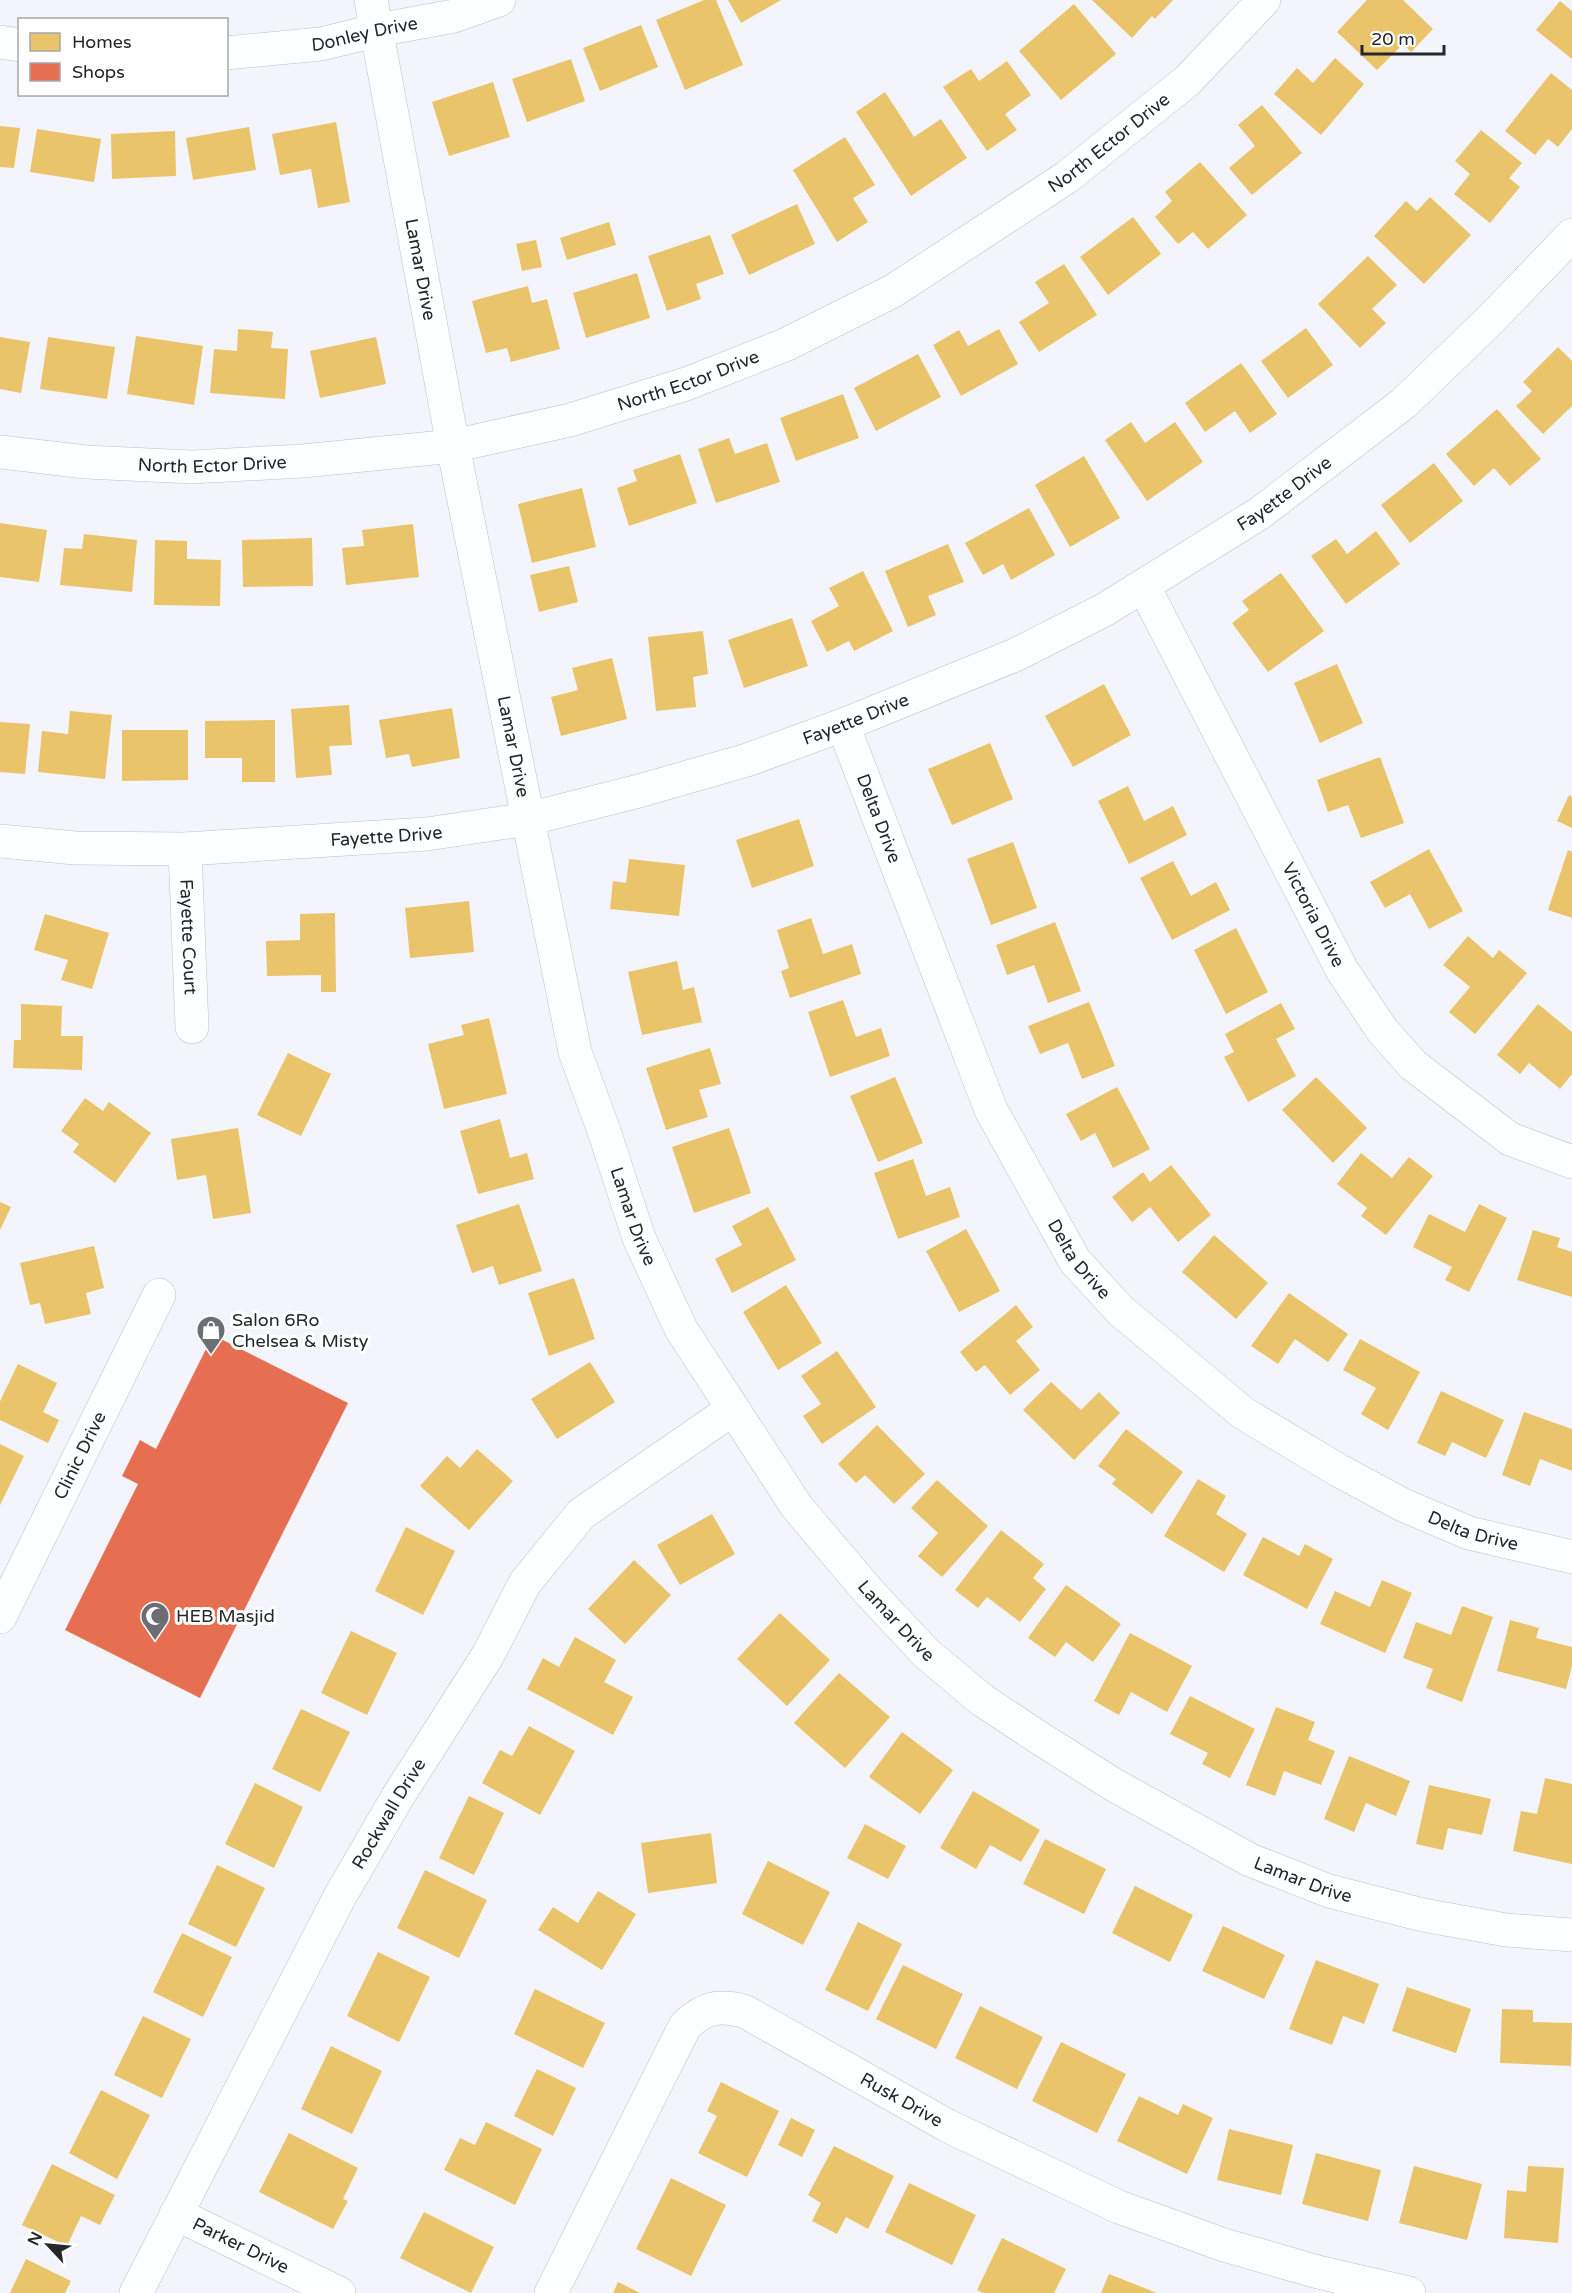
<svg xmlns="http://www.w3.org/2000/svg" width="1572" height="2293" viewBox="0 0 1572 2293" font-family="'Varela Round',sans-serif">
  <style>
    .homes { fill: #e9c46a }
    .shops { fill: #e76f51 }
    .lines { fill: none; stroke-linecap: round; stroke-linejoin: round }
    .street-casing { stroke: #bfc0c4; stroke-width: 34 }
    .street { stroke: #fdfeff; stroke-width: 33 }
    .labels { text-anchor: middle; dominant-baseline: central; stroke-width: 6; stroke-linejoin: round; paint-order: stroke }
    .street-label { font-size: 18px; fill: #24262a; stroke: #fff }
    .poi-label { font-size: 18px; fill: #24262a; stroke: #fff; text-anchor: start }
  </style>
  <rect width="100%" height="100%" fill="#f4f5fc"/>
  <!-- homes -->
  <g class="homes">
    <polygon points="704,0 716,0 743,65 685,90 656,20"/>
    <polygon points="728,0 781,0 741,23"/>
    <polygon points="1092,0 1173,0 1155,19 1152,16 1132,38"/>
    <polygon points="1367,0 1403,0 1433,29 1411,52 1403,44 1377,70 1337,32"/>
    <polygon points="1560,1 1572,11 1572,59 1536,30"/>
    <polygon points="1074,4 1116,54 1061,100 1019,51"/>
    <polygon points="641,25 658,67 600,91 583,48"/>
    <polygon points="1335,58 1364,84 1321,135 1274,94 1297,68 1313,83"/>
    <polygon points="571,59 585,101 527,122 512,79"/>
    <polygon points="1007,61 1031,95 1005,114 1017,130 987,151 943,87 971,69 979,81"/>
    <polygon points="1551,73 1572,90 1572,129 1558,147 1548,139 1535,155 1505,131"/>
    <polygon points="493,82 510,137 449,156 432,102"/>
    <polygon points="885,92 914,137 941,119 967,158 911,196 856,112"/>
    <polygon points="1262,105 1302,153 1252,195 1229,168 1255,146 1238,125"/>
    <polygon points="336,122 350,202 318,208 311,169 280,175 272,134"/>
    <polygon points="0,126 20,128 14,168 0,167"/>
    <polygon points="249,127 256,170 193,180 186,138"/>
    <polygon points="37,129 101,139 94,182 30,172"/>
    <polygon points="1481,130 1522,163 1509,178 1520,187 1490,223 1454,194 1470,174 1455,161"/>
    <polygon points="175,131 176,176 112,179 111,134"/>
    <polygon points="845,137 875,185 853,198 868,222 837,242 793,170"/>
    <polygon points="1200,162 1247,215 1208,249 1193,232 1178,244 1155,217 1172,201 1165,192"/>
    <polygon points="1430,197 1471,235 1424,284 1374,236 1406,201 1417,211"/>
    <polygon points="797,204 815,244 749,275 731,235"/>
    <polygon points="1133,217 1161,254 1108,295 1080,257"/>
    <polygon points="609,222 616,245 567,260 560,238"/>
    <polygon points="710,235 724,274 696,284 701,299 667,311 648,256"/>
    <polygon points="536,240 542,267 522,271 516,244"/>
    <polygon points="1368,256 1397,285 1372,309 1386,323 1360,348 1318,304"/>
    <polygon points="1064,264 1097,315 1039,352 1019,322 1049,303 1035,282"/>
    <polygon points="637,273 650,318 586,338 573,293"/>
    <polygon points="528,286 532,303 547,299 560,349 511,362 507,348 486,353 472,301"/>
    <polygon points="1306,328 1333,365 1288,398 1261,361"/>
    <polygon points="238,329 273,332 271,348 288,349 285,399 210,393 214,349 237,351"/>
    <polygon points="999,329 1018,364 961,396 933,345 959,330 968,346"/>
    <polygon points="136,336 203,346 194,405 127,394"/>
    <polygon points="0,337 30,342 21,393 0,389"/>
    <polygon points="48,337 115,347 107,399 40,389"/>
    <polygon points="376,337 386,384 320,398 310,351"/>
    <polygon points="1558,347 1572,361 1572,406 1543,434 1516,406 1532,391 1523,382"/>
    <polygon points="918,354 941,397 876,431 854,388"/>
    <polygon points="1241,363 1277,414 1250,433 1235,411 1205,432 1185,403"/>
    <polygon points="843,394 859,438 796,461 780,418"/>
    <polygon points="1497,409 1541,459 1510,486 1494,468 1474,486 1446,454"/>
    <polygon points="1131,422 1145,443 1175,422 1203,462 1147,501 1105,440"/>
    <polygon points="729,438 735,454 767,443 780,482 716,503 698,449"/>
    <polygon points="680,454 697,503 629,526 617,488 637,481 633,470"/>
    <polygon points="1084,456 1120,518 1070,547 1035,485"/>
    <polygon points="1434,463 1463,501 1410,543 1381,505"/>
    <polygon points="582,488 596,547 532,563 518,504"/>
    <polygon points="1029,508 1055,555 1011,580 1003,564 983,575 965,543"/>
    <polygon points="0,523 47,530 39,582 0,577"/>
    <polygon points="413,524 419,577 346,585 342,548 364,546 362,530"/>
    <polygon points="1376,531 1400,564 1346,604 1311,556 1336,539 1347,554"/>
    <polygon points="84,534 137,540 132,592 60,585 64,548 82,549"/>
    <polygon points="312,538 313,586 243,587 242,540"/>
    <polygon points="155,540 187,541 187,559 221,560 220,606 154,605"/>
    <polygon points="948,544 964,582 928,596 936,615 908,627 885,571"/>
    <polygon points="569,566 578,602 539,612 530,575"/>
    <polygon points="863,571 893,631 854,651 849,641 827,652 811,621 839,606 829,588"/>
    <polygon points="1281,573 1324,631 1268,672 1232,623 1249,610 1242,601"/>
    <polygon points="792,618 808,666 744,688 728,640"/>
    <polygon points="703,631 708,674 693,677 696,707 656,711 648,637"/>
    <polygon points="612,658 627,719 561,736 551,697 578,690 572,668"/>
    <polygon points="1337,664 1363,723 1320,743 1294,683"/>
    <polygon points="1104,684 1131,735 1073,767 1045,716"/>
    <polygon points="349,705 352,745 329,746 332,775 296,778 291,709"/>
    <polygon points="452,708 460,758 412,767 409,754 386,758 379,720"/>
    <polygon points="70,711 112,715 105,779 38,772 42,731 68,734"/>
    <polygon points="275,720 275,782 242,782 242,758 205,758 205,721"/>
    <polygon points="0,722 30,724 25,774 0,772"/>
    <polygon points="122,730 188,730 188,780 122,781"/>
    <polygon points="990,743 1013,799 952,825 928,769"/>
    <polygon points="1380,757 1404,823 1361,838 1348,805 1328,812 1317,780"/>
    <polygon points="1128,786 1144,821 1173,806 1187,835 1129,864 1098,801"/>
    <polygon points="1569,795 1572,797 1572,828 1557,821"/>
    <polygon points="799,819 814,866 752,888 736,840"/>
    <polygon points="1013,842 1037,908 991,925 967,859"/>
    <polygon points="1429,849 1463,911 1429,929 1410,894 1385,908 1370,882"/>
    <polygon points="1568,850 1572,852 1572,918 1548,910"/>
    <polygon points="629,859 685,865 679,916 610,909 613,881 626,883"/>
    <polygon points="1173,861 1191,896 1216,882 1230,910 1172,940 1140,878"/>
    <polygon points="469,901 474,952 410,958 405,908"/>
    <polygon points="335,913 336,992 321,992 321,975 267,976 266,941 300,940 300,914"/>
    <polygon points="45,914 109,933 92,989 61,980 68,960 34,950"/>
    <polygon points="811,918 823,954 852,944 861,974 790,998 781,971 789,968 777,930"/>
    <polygon points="1055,922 1081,991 1048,1003 1034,965 1007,975 996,945"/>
    <polygon points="1236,928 1268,992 1226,1014 1194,950"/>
    <polygon points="1468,936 1493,958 1499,950 1527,973 1475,1034 1449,1012 1470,987 1443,965"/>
    <polygon points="677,961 683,990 694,987 702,1022 642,1035 628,972"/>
    <polygon points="843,1000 856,1037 881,1028 890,1056 830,1077 808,1012"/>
    <polygon points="1089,1002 1115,1066 1082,1079 1068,1043 1040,1054 1028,1026"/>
    <polygon points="1281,1003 1295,1029 1276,1039 1296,1076 1248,1102 1224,1057 1234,1052 1225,1034"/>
    <polygon points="21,1004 62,1006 61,1036 83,1036 82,1070 13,1068 14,1040 21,1040"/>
    <polygon points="1538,1004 1572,1032 1572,1074 1560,1089 1529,1063 1520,1074 1497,1055"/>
    <polygon points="489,1018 507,1094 444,1109 428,1044 464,1035 461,1025"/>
    <polygon points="710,1048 721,1084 699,1090 708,1117 666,1130 646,1068"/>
    <polygon points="288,1053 331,1074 301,1136 257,1115"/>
    <polygon points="895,1077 923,1143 878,1162 850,1096"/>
    <polygon points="1316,1077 1367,1128 1333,1163 1282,1110"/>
    <polygon points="1117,1087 1150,1149 1113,1168 1095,1133 1081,1141 1066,1114"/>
    <polygon points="85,1098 103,1111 109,1102 151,1133 115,1183 73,1152 79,1144 61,1131"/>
    <polygon points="500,1119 510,1158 527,1153 534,1179 478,1194 460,1131"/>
    <polygon points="238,1128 251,1213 213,1219 206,1175 177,1180 171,1139"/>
    <polygon points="729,1128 751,1193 694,1213 672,1147"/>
    <polygon points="1361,1153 1392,1178 1409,1157 1433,1176 1386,1235 1361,1216 1367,1208 1337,1184"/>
    <polygon points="913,1159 926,1196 950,1187 960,1217 898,1239 874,1173"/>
    <polygon points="1171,1165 1211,1215 1178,1242 1150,1207 1132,1222 1112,1197 1143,1172 1150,1182"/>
    <polygon points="0,1202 11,1207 0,1230"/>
    <polygon points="519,1204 542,1271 499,1285 493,1266 472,1273 456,1225"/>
    <polygon points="1479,1204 1507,1218 1469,1292 1445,1280 1452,1267 1413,1247 1429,1214 1465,1232"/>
    <polygon points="768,1207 796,1260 732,1293 715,1259 742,1245 732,1226"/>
    <polygon points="966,1229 1000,1291 959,1312 926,1251"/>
    <polygon points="1533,1230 1560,1238 1557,1247 1572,1252 1572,1297 1517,1280"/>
    <polygon points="1214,1235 1268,1283 1236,1319 1182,1272"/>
    <polygon points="94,1246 104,1288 86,1293 91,1314 45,1324 40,1303 30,1305 20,1263"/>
    <polygon points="574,1278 595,1339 549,1356 528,1293"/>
    <polygon points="786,1285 822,1343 778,1370 743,1312"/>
    <polygon points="1289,1293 1348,1334 1328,1362 1295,1339 1278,1364 1251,1346"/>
    <polygon points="1016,1305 1033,1327 1016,1341 1040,1370 1010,1395 985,1365 976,1372 960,1352"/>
    <polygon points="1360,1339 1420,1372 1388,1430 1361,1414 1376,1388 1343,1370"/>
    <polygon points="837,1351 876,1407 822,1444 803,1416 821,1404 801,1376"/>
    <polygon points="590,1362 615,1402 557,1439 531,1399"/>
    <polygon points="18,1364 57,1383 43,1412 59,1420 48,1443 0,1420 0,1401"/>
    <polygon points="1051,1382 1081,1410 1099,1392 1120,1413 1074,1460 1023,1410"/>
    <polygon points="1441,1391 1504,1420 1486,1458 1452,1442 1445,1456 1417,1443"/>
    <polygon points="1524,1412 1572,1429 1572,1471 1540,1459 1530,1486 1502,1475"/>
    <polygon points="877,1425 925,1474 894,1504 865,1475 856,1483 838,1464"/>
    <polygon points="1126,1429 1183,1472 1152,1514 1112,1484 1116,1479 1098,1466"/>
    <polygon points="0,1444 24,1456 0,1505"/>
    <polygon points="477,1449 513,1481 469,1530 420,1486 447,1456 460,1468"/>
    <polygon points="1198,1479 1226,1496 1216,1514 1247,1534 1224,1572 1164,1536"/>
    <polygon points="937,1480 988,1526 942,1577 918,1556 938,1533 911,1508"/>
    <polygon points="712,1514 735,1554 680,1585 657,1545"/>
    <polygon points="406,1527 455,1551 423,1615 375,1591"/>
    <polygon points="1001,1530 1044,1564 1033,1578 1046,1589 1020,1622 987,1597 978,1608 955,1590"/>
    <polygon points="1263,1537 1299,1556 1305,1544 1333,1559 1307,1609 1243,1575"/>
    <polygon points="634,1560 671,1595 625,1644 588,1609"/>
    <polygon points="1382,1580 1412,1593 1385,1653 1320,1624 1335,1591 1370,1607"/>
    <polygon points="1066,1585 1121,1624 1093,1662 1066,1642 1055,1657 1028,1638"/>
    <polygon points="1462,1606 1493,1617 1462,1702 1426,1688 1433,1669 1403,1658 1416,1622 1451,1635"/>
    <polygon points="780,1613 830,1660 787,1706 737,1659"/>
    <polygon points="1510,1620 1539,1628 1536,1638 1572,1647 1572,1666 1566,1689 1497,1671"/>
    <polygon points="351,1631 397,1653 367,1715 321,1693"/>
    <polygon points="1130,1633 1192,1666 1167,1712 1131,1692 1119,1715 1094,1701"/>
    <polygon points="575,1637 616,1660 604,1682 633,1697 613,1735 527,1689 543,1658 559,1667"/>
    <polygon points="839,1673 890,1717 845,1768 794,1723"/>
    <polygon points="1190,1696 1255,1729 1230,1778 1202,1764 1208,1753 1170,1734"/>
    <polygon points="1276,1707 1315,1722 1308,1740 1335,1751 1321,1785 1284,1771 1275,1796 1246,1785"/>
    <polygon points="301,1709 350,1732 320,1792 272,1769"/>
    <polygon points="529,1726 575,1751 540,1815 482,1783 500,1750 512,1756"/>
    <polygon points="902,1732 953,1770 920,1814 869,1777"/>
    <polygon points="1349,1756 1410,1781 1396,1816 1366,1803 1354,1832 1324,1819"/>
    <polygon points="1545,1778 1572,1784 1572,1864 1513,1851 1521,1811 1537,1814"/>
    <polygon points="255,1783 303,1807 274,1868 225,1844"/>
    <polygon points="1429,1785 1491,1799 1482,1835 1448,1828 1443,1850 1416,1844"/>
    <polygon points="973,1791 1040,1830 1021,1862 990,1845 976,1869 940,1848"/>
    <polygon points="469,1796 504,1813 474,1875 439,1858"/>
    <polygon points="865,1824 906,1846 888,1879 847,1858"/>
    <polygon points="711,1833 717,1883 648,1893 641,1843"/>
    <polygon points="1045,1839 1106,1869 1084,1914 1023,1884"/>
    <polygon points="768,1861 830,1892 803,1945 742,1914"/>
    <polygon points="217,1865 265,1888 236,1947 188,1924"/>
    <polygon points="425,1870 487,1900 459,1958 397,1928"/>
    <polygon points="1135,1886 1193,1915 1170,1962 1112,1933"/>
    <polygon points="598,1891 636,1914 602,1970 538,1930 553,1907 578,1923"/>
    <polygon points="858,1922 902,1944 868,2011 825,1990"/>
    <polygon points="1223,1926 1285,1955 1264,1999 1202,1971"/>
    <polygon points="182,1933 232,1957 203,2017 153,1992"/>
    <polygon points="378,1952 430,1977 399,2042 347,2016"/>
    <polygon points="1316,1960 1379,1984 1364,2024 1343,2016 1332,2045 1289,2029"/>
    <polygon points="903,1965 963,1994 936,2049 876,2019"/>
    <polygon points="1407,1987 1471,2009 1456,2053 1392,2031"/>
    <polygon points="535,1989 605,2023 583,2068 514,2034"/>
    <polygon points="980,2006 1043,2037 1017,2089 955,2058"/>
    <polygon points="1502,2009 1533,2010 1533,2022 1572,2023 1571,2066 1500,2063"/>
    <polygon points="143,2016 191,2039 162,2098 114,2075"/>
    <polygon points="1061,2042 1126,2074 1097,2133 1032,2101"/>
    <polygon points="331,2046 382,2071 352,2134 301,2109"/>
    <polygon points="537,2069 576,2088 553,2136 514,2116"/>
    <polygon points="721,2082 779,2111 747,2177 698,2153 717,2116 707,2111"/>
    <polygon points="101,2090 150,2115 117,2179 69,2153"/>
    <polygon points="1139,2096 1178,2115 1183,2104 1213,2118 1187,2174 1117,2141"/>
    <polygon points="791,2118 815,2130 802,2157 778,2145"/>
    <polygon points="486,2122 542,2149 515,2205 444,2170 460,2138 475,2145"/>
    <polygon points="1229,2129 1293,2145 1281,2195 1217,2180"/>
    <polygon points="289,2133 358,2168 343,2199 348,2201 333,2229 259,2192"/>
    <polygon points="834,2146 894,2176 868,2229 846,2217 837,2234 812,2221 821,2203 808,2195"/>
    <polygon points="1316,2153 1381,2170 1368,2221 1302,2204"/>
    <polygon points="52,2164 115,2195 100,2225 81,2216 67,2246 22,2225"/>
    <polygon points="1414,2166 1482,2184 1467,2240 1399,2223"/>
    <polygon points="1528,2166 1564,2168 1558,2243 1504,2238 1507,2190 1526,2192"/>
    <polygon points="671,2178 726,2205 691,2276 636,2249"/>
    <polygon points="909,2183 976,2215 952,2265 885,2232"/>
    <polygon points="424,2212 494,2247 471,2293 400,2258"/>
    <polygon points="1002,2238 1066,2269 1054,2293 983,2293 977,2290"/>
    <polygon points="26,2259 71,2281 65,2293 10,2293"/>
    <polygon points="1109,2274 1157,2293 1101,2293"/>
    <polygon points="618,2282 640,2293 613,2293"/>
  </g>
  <!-- shops -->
  <polygon class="shops" points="213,1335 348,1403 200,1698 65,1630 138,1484 122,1476 140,1440 156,1449"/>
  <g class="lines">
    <!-- street casing -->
    <g class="street-casing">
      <g id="street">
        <path id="s1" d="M371 0 453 446 575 1052 604 1131 639 1238 681 1329 797 1507 869 1592 926 1653 982 1700 1041 1739 1114 1785 1250 1860 1329 1891 1423 1915 1506 1930 1572 1935"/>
        <polyline points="0,42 20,45"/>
        <path id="s2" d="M226 53 321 44 378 30 454 16 499 0"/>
        <path id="s3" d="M0 452 86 462 192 467 303 461 453 446 570 420 686 384 785 345 893 291 1067 177 1187 81 1264 0"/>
        <path id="s4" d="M1144 587 1342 970 1382 1030 1413 1065 1510 1139 1572 1162"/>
        <path id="s5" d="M843 725 991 1110 1075 1261 1121 1311 1243 1413 1338 1470 1403 1505 1469 1533 1572 1557"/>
        <path id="s6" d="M0 841 75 848 185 849 427 834 528 819 639 791 747 760 843 725 1015 655 1104 610 1260 513 1404 403 1488 322 1572 235"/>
        <path id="s7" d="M185 849 192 1027"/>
        <path id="s8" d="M0 1617 159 1295"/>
        <path id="s9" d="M176 2214 339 2293"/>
        <path id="s10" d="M136 2293 339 1898 397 1798 488 1655 525 1583 581 1514 733 1409"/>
        <path id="s11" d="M551 2293 685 2026C705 2007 718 2005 744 2011L948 2126 1119 2207 1224 2245 1318 2272 1409 2293"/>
      </g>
    </g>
    <!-- street -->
    <use href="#street" class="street"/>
  </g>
  <!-- icons -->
  <defs>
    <g id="shop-pin" transform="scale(1.5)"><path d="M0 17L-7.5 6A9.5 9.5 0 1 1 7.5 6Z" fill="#6d6e74" stroke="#fff"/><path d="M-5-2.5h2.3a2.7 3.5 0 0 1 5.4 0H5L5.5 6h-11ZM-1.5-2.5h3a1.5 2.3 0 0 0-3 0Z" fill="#fff"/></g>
    <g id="mosque-pin" transform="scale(1.5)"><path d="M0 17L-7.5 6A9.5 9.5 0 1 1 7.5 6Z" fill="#6d6e74" stroke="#fff"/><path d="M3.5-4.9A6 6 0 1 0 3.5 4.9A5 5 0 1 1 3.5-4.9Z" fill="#fff"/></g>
  </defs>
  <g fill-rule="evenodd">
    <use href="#shop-pin" x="211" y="1330"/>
    <use href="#mosque-pin" x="155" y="1616"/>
  </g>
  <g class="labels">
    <!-- street labels -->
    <g class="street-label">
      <text stroke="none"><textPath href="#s2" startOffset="140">Donley Drive</textPath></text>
      <text stroke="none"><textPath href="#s3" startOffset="1185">North Ector Drive</textPath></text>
      <text stroke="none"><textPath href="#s1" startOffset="274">Lamar Drive</textPath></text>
      <text stroke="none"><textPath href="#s3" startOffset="699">North Ector Drive</textPath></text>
      <text stroke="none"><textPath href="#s3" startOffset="213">North Ector Drive</textPath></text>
      <text stroke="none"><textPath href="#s6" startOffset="1359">Fayette Drive</textPath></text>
      <text stroke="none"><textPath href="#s6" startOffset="873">Fayette Drive</textPath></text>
      <text stroke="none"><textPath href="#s1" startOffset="760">Lamar Drive</textPath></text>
      <text stroke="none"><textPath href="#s5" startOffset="100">Delta Drive</textPath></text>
      <text stroke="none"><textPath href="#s6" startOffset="387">Fayette Drive</textPath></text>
      <text stroke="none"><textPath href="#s4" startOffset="369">Victoria Drive</textPath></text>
      <text stroke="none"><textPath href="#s7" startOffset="88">Fayette Court</textPath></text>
      <text stroke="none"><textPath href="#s1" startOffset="1246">Lamar Drive</textPath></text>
      <text stroke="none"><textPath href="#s5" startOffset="586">Delta Drive</textPath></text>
      <text stroke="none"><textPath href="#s8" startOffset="180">Clinic Drive</textPath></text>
      <text stroke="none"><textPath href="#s5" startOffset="1072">Delta Drive</textPath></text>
      <text stroke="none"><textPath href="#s1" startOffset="1732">Lamar Drive</textPath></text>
      <text stroke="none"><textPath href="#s10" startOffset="542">Rockwall Drive</textPath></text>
      <text stroke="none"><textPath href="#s1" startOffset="2218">Lamar Drive</textPath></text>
      <text stroke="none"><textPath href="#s11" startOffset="544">Rusk Drive</textPath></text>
      <text stroke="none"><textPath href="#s9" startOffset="72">Parker Drive</textPath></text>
    </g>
    <!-- poi labels -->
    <g class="poi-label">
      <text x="232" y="1320">Salon 6Ro<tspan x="232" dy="21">Chelsea &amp; Misty</tspan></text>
      <text x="176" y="1616">HEB Masjid</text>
    </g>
  </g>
  <!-- legend -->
  <rect x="18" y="18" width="210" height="78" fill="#ffffff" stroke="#a7a8aa" stroke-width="1.5"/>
  <rect x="30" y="33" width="30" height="18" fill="#e9c46a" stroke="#a7a8aa" stroke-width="1.5"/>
  <text x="72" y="48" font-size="18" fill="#24262a">Homes</text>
  <rect x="30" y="63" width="30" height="18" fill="#e76f51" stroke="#a7a8aa" stroke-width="1.5"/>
  <text x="72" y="78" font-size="18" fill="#24262a">Shops</text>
  <!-- north arrow -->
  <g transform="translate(48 2245) rotate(296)" stroke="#ffffff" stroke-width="4.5" paint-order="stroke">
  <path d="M0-4.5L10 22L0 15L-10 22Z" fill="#24262a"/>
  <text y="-9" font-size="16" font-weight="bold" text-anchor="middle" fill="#24262a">N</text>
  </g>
  <!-- scale -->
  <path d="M1362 45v9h82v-9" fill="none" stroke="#24262a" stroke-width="3"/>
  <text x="1371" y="45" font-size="18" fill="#24262a" stroke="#ffffff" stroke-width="4.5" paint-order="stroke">20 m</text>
</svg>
